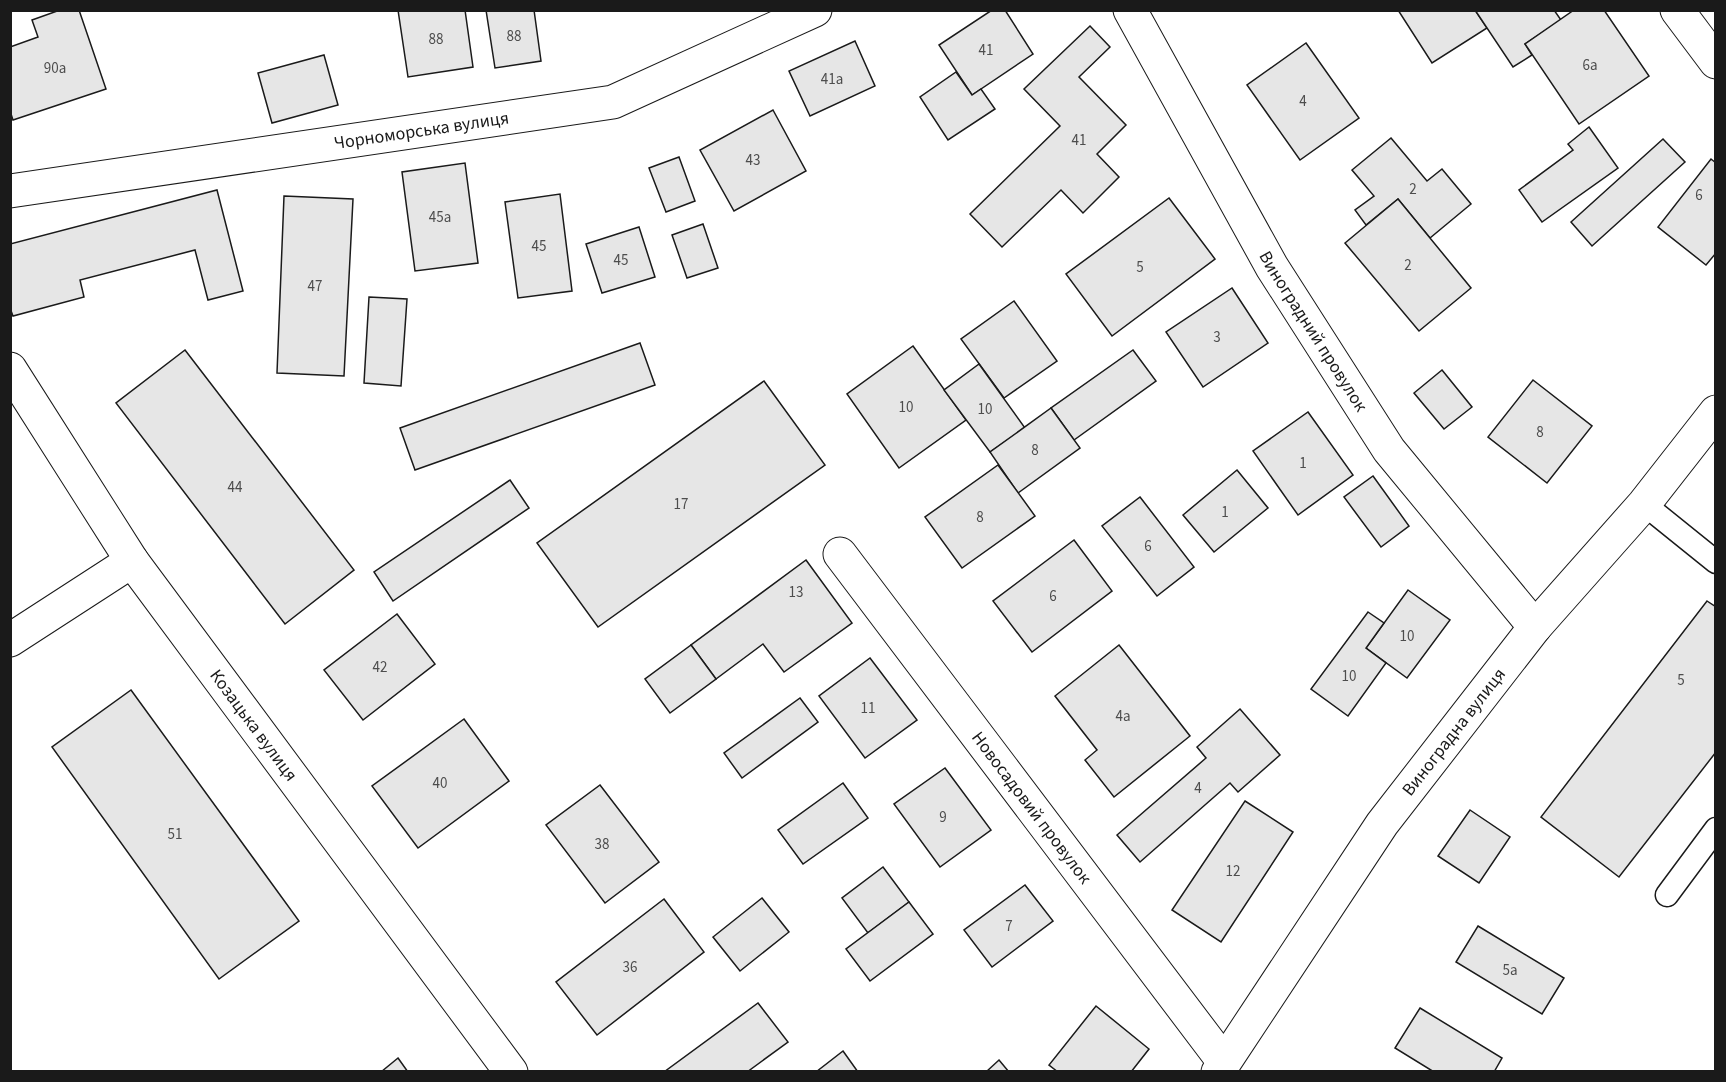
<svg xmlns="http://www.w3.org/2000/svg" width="1726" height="1082" viewBox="0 0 1726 1082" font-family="'Source Sans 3',sans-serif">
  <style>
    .building { fill: #e6e6e6; stroke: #1a1a1a; stroke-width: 1.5 }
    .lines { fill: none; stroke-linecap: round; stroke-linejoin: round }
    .lane-casing { stroke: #1a1a1a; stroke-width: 25 }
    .street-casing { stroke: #1a1a1a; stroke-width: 35 }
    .secondary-casing { stroke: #1a1a1a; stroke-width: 35 }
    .lane { stroke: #fff; stroke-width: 22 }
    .street { stroke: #fff; stroke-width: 33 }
    .secondary { stroke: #fff; stroke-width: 33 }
    .labels { text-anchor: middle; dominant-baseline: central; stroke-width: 4.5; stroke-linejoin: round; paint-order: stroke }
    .number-label { font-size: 15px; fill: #4d4d4d }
    .street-label { font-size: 18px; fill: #1a1a1a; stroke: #fff }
  </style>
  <rect width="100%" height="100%" fill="#fff"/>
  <!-- building -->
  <g class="building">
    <polygon points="60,10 79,10 106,89 13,120 10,111 10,47 38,37 32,20"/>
    <polygon points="398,10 465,10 473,67 408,77"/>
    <polygon points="486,10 534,10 541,61 495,68"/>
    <polygon points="992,10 1005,10 1033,54 972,95 939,45"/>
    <polygon points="1398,10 1475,10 1487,28 1432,63"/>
    <polygon points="1475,10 1554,10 1561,20 1525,44 1532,55 1513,67"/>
    <polygon points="1574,10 1604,10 1649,76 1579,124 1525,44"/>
    <polygon points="1090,26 1110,47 1079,77 1126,125 1097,154 1119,177 1083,213 1061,190 1002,247 970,214 1060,126 1024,89"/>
    <polygon points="855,41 875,86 810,116 789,71"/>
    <polygon points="1306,43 1359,118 1300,160 1247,85"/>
    <polygon points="324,55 338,105 272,123 258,73"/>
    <polygon points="956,72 972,95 981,89 995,109 948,140 920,97"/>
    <polygon points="773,110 806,171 734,211 700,150"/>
    <polygon points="1589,127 1618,168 1542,222 1519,190 1573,150 1568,144"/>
    <polygon points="1391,138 1427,181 1442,169 1471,204 1430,238 1398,199 1366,225 1355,210 1374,196 1352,170"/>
    <polygon points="1663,139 1685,162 1592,246 1571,222"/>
    <polygon points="679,157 695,201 666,212 649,168"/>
    <polygon points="1711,159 1716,163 1716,253 1706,265 1658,227"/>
    <polygon points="465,163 478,263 415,271 402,172"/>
    <polygon points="217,190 243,291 208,300 195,250 80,280 84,297 13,316 10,308 10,244"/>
    <polygon points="560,194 572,291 518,298 505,202"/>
    <polygon points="284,196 353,199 344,376 277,373"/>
    <polygon points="1169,198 1215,259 1112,336 1066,274"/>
    <polygon points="1398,199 1471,288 1419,331 1345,243"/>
    <polygon points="703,224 718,268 687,278 672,235"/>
    <polygon points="639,227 655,277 602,293 586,244"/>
    <polygon points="1232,288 1268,343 1203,387 1166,332"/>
    <polygon points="369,297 407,299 401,386 364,383"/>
    <polygon points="1014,301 1057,361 1004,398 961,339"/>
    <polygon points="640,343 655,385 415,470 400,428"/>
    <polygon points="913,346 966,420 899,468 847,394"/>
    <polygon points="185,350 354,570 285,624 116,403"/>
    <polygon points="1133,350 1156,381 1074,440 1051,408"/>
    <polygon points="979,364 1025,428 990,452 944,390"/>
    <polygon points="1442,370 1472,407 1444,429 1414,393"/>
    <polygon points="1533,380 1592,426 1547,483 1488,437"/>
    <polygon points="764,381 825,465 598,627 537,543"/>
    <polygon points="1051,408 1080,448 1018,493 990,452"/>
    <polygon points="1308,412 1353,475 1298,515 1253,451"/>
    <polygon points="998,465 1035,516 962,568 925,517"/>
    <polygon points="1237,470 1268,508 1214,552 1183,515"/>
    <polygon points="1373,476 1409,526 1381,547 1344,497"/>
    <polygon points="510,480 529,508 393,601 374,572"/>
    <polygon points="1140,497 1194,567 1157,596 1102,526"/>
    <polygon points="1074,540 1112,591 1032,652 993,601"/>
    <polygon points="806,560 852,623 784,672 763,644 716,679 691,645"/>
    <polygon points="1408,590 1450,620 1407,678 1366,648"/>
    <polygon points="1707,601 1716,607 1716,752 1619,877 1541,817"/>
    <polygon points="1368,612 1384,623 1366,648 1386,663 1348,716 1311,689"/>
    <polygon points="397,614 435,664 363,720 324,670"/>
    <polygon points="691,645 716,679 670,713 645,679"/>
    <polygon points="1119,645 1190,736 1114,797 1085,760 1097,750 1055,696"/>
    <polygon points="870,658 917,720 865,758 819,696"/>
    <polygon points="131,690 299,921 219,979 52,747"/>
    <polygon points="800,698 818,722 742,778 724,753"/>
    <polygon points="1240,709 1280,755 1238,792 1230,783 1140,862 1117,835 1206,758 1197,747"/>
    <polygon points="464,719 509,781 418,848 372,786"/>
    <polygon points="945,768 991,830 940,867 894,804"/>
    <polygon points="843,783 868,818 803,864 778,830"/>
    <polygon points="600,785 659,862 605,903 546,825"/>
    <polygon points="1245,801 1293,832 1221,942 1172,910"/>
    <polygon points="1470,810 1510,837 1479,883 1438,856"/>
    <polygon points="883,867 909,902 868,933 842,898"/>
    <polygon points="1025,885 1053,921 992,967 964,930"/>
    <polygon points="762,898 789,932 740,971 713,937"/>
    <polygon points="664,899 704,952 597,1035 556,982"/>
    <polygon points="909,902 933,934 870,981 846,949"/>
    <polygon points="1478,926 1564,978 1542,1014 1456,962"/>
    <polygon points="758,1003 788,1042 747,1072 664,1072"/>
    <polygon points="1096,1006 1149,1049 1131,1072 1058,1072 1049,1065"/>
    <polygon points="1420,1008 1502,1058 1494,1072 1434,1072 1395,1048"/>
    <polygon points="843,1051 858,1072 816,1072"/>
    <polygon points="398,1058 408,1072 381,1072"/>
    <polygon points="999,1060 1009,1072 986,1072"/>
  </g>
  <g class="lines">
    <!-- lane casing -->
    <g class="lane-casing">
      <g id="lane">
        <polyline points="1644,504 1716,562"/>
        <polyline points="1667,895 1716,829"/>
      </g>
    </g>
    <!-- street casing -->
    <g class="street-casing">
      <g id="street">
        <path id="s1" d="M1130 10 1272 267 1389 450 1535 627"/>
        <polyline points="1677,10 1716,62"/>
        <path id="s2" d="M10 191 613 102 815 10"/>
        <path id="s3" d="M840 554 1224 1062"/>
        <polyline points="10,640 132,561"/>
        <path id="s4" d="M1218 1072 1382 824 1535 627 1644 504 1716 412"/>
      </g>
    </g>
    <!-- secondary casing -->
    <g class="secondary-casing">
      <g id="secondary">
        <path id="s5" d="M10 369 132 561 511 1072"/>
      </g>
    </g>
    <!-- lane -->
    <use href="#lane" class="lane"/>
    <!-- street -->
    <use href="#street" class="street"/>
    <!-- secondary -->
    <use href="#secondary" class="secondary"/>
  </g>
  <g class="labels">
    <!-- number labels -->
    <g class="number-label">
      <text x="514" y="36">88</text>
      <text x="436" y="39">88</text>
      <text x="986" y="50">41</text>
      <text x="1590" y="65">6а</text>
      <text x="55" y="68">90а</text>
      <text x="832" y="79">41а</text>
      <text x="1303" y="101">4</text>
      <text x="1079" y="140">41</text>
      <text x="753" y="160">43</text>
      <text x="1413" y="189">2</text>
      <text x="1699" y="195">6</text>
      <text x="440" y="217">45а</text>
      <text x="539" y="246">45</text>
      <text x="621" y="260">45</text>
      <text x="1408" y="265">2</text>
      <text x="1140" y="267">5</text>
      <text x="315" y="286">47</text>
      <text x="1217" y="337">3</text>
      <text x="906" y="407">10</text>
      <text x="985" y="409">10</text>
      <text x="1540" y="432">8</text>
      <text x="1035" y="450">8</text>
      <text x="1303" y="463">1</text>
      <text x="235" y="487">44</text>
      <text x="681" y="504">17</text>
      <text x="1225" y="512">1</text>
      <text x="980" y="517">8</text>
      <text x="1148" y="546">6</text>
      <text x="796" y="592">13</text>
      <text x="1053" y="596">6</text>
      <text x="1407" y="636">10</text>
      <text x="380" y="667">42</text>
      <text x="1349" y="676">10</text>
      <text x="1681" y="680">5</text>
      <text x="868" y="708">11</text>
      <text x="1123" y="716">4а</text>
      <text x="440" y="783">40</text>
      <text x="1198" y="788">4</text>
      <text x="943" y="817">9</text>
      <text x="175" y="834">51</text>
      <text x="602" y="844">38</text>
      <text x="1233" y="871">12</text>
      <text x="1009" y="926">7</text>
      <text x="630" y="967">36</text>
      <text x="1510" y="970">5а</text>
    </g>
    <!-- street labels -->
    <g class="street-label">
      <text stroke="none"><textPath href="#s2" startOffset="416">Чорноморська вулиця</textPath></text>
      <text stroke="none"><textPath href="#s1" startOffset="370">Виноградний провулок</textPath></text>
      <text stroke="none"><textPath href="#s5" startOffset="432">Козацька вулиця</textPath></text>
      <text stroke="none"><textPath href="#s4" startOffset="414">Виноградна вулиця</textPath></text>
      <text stroke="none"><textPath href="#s3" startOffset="318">Новосадовий провулок</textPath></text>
    </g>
  </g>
  <!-- border -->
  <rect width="1726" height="1082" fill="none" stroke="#1a1a1a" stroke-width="24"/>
</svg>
